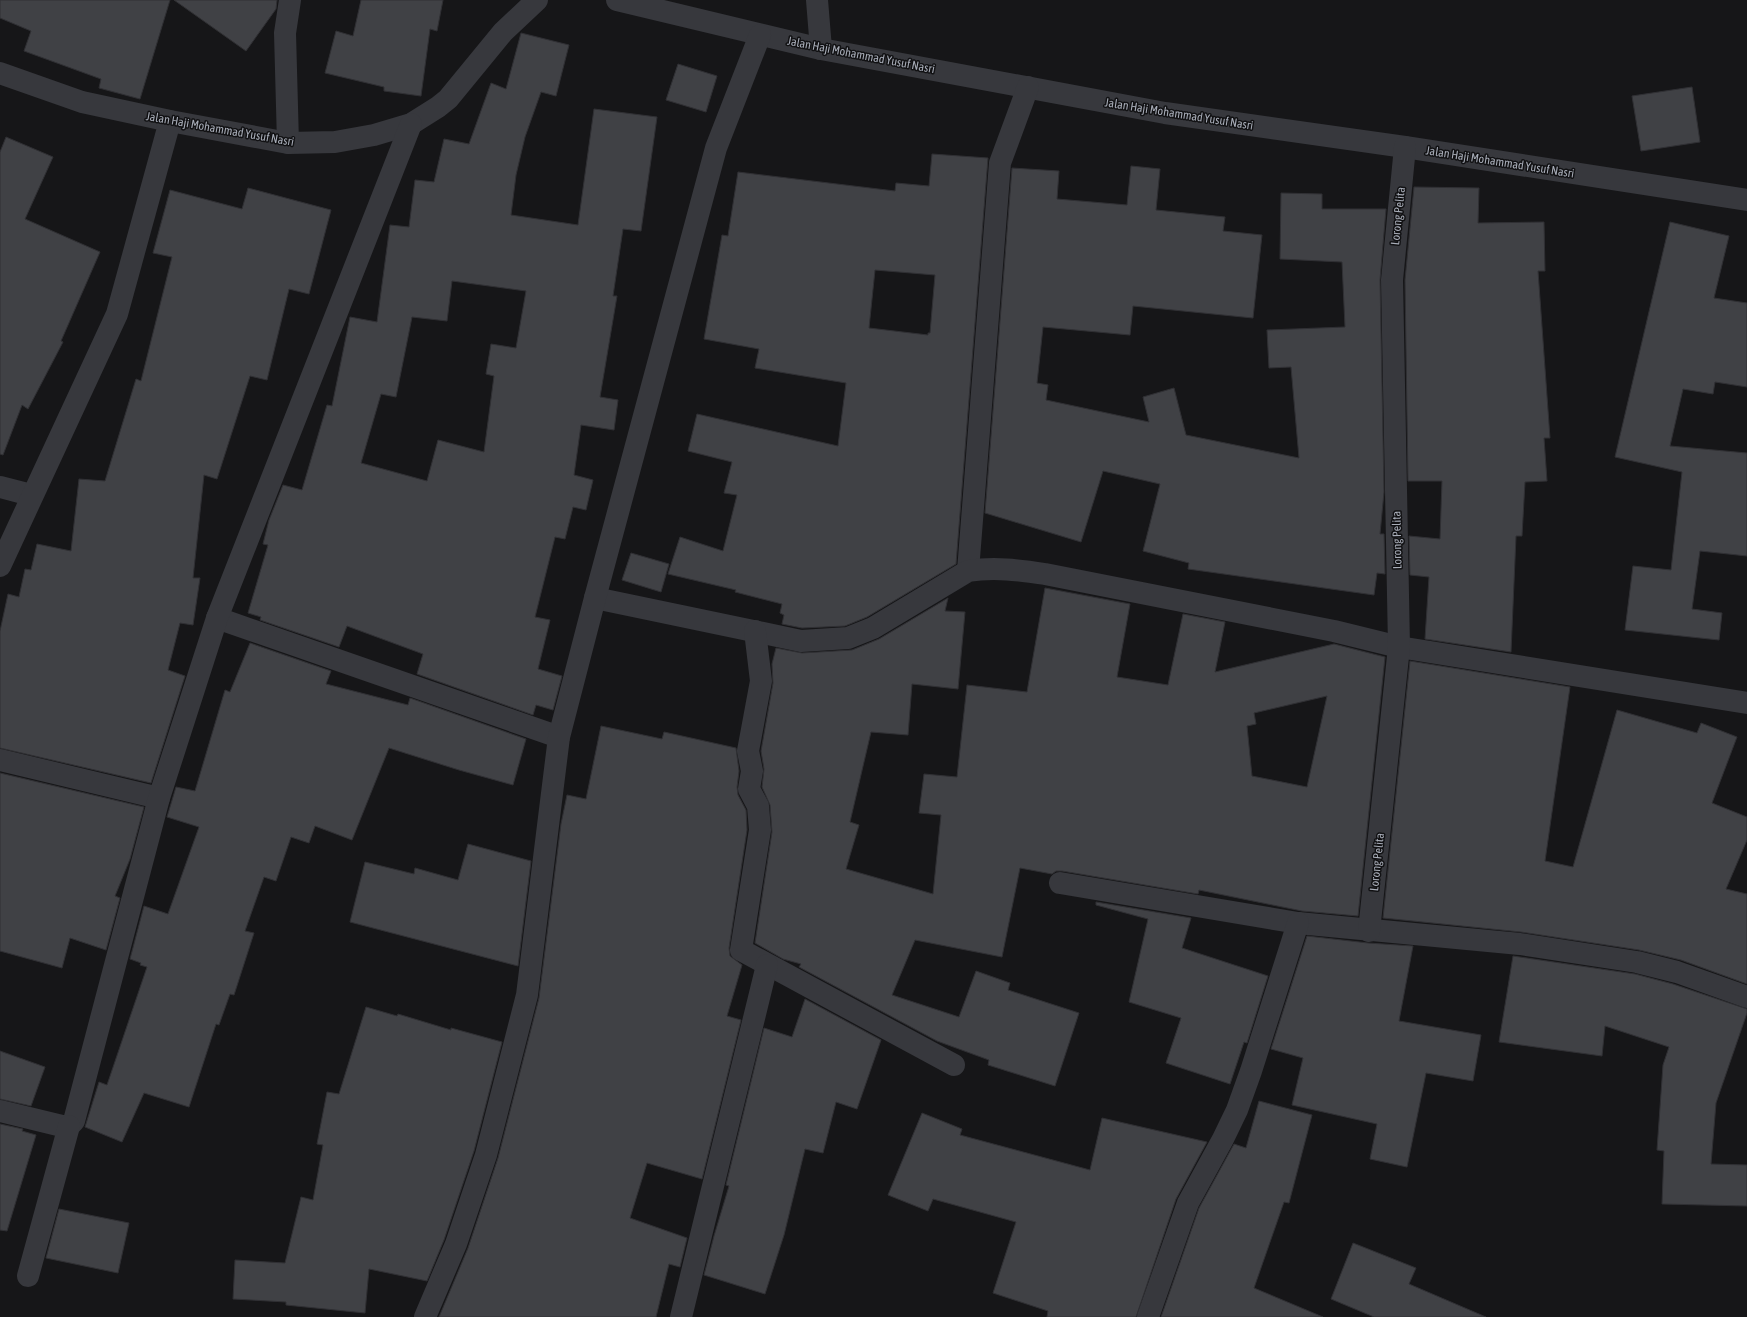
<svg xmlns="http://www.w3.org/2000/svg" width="1747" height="1317" viewBox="0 0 1747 1317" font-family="'Asap Condensed',sans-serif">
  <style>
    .building { fill: #404145; stroke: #303034; fill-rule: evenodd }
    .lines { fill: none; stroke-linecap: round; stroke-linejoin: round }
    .minor { stroke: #37383d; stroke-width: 22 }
    .labels { text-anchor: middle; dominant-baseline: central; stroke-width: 3; stroke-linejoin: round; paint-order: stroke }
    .street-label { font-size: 12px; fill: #a8adb8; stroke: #111113 }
  </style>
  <rect width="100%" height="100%" fill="#161618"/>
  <!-- building -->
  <g class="building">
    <polygon points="0,0 170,0 140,99 99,88 101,79 24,51 31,31 0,18"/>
    <polygon points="174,0 277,0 276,9 246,51"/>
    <polygon points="361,0 443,0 437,31 430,29 421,96 384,91 384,87 325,73 336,31 353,36"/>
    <path d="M521 33 569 45 556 96 541 92 525 137 516 175 511 215 578 225 594 109 657 117 641 231 623 229 613 296H617L600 397 618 400 614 430 581 425 574 475 593 480 586 510 573 507 565 539 555 537 535 617 550 620 538 669 562 676 553 710 536 705 533 715 417 674 423 654 347 626 339 647 260 620 261 617 248 613 268 545 263 544 269 520 283 485 302 490 327 405 332 406 350 317 377 322 390 225 409 227 415 180 434 182 444 139 469 144 491 83 506 89ZM452 281 526 291 516 348 491 344 486 374 494 376 484 452 438 440 427 481 361 463 381 394 396 397 412 317 447 321Z"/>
    <polygon points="678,64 717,76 706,112 666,100"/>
    <polygon points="1692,87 1700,142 1641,151 1632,96"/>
    <polygon points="6,137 53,157 25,219 100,252 61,341 63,342 28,409 22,405 3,455 0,454 0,152"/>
    <path d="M932 154 988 158 956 564 867 617 845 626 802 628 782 624 784 615 780 613 782 604 735 592 736 590 668 574 680 537 723 551 737 495 724 493 732 462 688 451 697 414 838 446 846 383 755 368 759 349 704 339 722 235 728 236 738 172 895 191 896 183 929 186ZM875 270 935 275 930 333H928V335L869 328Z"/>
    <polygon points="1131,166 1160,169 1156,210 1225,217 1223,231 1262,235 1253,318 1133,306 1130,335 1043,327 1037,383 1048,385 1046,400 1149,422 1143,397 1174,388 1186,435 1299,458 1291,367 1269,368 1267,330 1345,327 1342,262 1280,259 1281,193 1322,194 1322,209 1386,209 1380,280 1384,492 1380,534 1384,534 1385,574 1377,573 1374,595 1188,569 1189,563 1143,551 1160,484 1103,471 1081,542 985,513 1012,168 1059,171 1057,199 1127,205"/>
    <polygon points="1414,187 1479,188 1478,223 1544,222 1545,271 1538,271 1550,438 1544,438 1547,481 1525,482 1522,536 1516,536 1511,652 1425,639 1429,577 1410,575 1409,536 1440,539 1442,481 1408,481 1405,280"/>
    <polygon points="248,188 331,210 309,294 289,289 267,380 250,376 217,479 204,475 193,578 200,578 193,625 180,623 168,670 185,676 151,783 0,748 0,631 8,594 19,597 25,569 31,570 37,544 71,551 79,479 105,481 136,379 141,381 172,257 153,253 170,190 242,209"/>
    <polygon points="1670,222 1729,236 1714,298 1747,303 1747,387 1715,382 1713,394 1683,389 1670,446 1747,453 1747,556 1700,551 1692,609 1722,613 1719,640 1625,630 1633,566 1671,570 1682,472 1615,457"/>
    <polygon points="631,553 669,564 661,592 622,580"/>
    <path d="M1045 588 1130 604 1117 677 1168 685 1183 614 1225 622 1215 672 1334 644 1385 657 1358 916 1302 911 1199 890 1198 894 1062 871H1056L1052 874 1020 868 1002 957 915 940 892 995 959 1017 976 971 1010 983 1008 990 1079 1013 1055 1086 988 1065 989 1060 937 1041 799 967 801 964 783 959 755 943 772 832 770 805 762 787 764 769 761 751 773 683 772 664 776 648 802 653 852 650 879 639 948 598 945 611 965 612 958 689 912 684 908 735 871 732 850 822 859 825 846 869 933 894 941 815 919 813 924 774 957 777 967 685 1027 692ZM1327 696 1307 787 1252 776 1247 726 1256 724 1254 713Z"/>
    <polygon points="250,643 331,671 326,684 408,705 410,698 526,739 513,785 459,770 389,748 352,840 315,826 309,843 291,837 276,881 264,877 245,931 254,933 234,995 230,994 219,1025 216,1024 189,1107 144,1093 122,1142 85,1127 99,1082 107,1085 147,967 140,965 141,963 130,959 144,906 168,914 199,827 167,817 176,787 195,791 225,690 230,692"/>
    <polygon points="1410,661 1570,687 1545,861 1573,867 1617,710 1697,733 1701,723 1737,737 1712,803 1747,817 1747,840 1726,889 1747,894 1747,984 1681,960 1639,950 1521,932 1383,918"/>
    <polygon points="601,726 662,739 664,732 736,748 739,771 737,787 738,795 746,810 747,830 729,948 730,956 742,965 727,1016 741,1020 702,1179 647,1163 630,1218 687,1238 680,1267 669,1264 656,1317 439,1317 468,1248 498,1158 539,998 561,824 567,795 586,799"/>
    <polygon points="0,773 144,807 130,859 115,896 120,898 106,950 70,938 62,968 0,951"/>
    <polygon points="468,844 531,861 518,966 350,922 365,862 414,874 415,868 458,880"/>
    <polygon points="1096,902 1191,918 1182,948 1268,976 1247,1043 1244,1042 1230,1084 1166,1063 1181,1018 1129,1002 1148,919 1096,905"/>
    <polygon points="1307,936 1368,943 1413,946 1399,1021 1481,1035 1473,1081 1426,1073 1407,1167 1370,1159 1377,1124 1292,1105 1303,1058 1271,1049"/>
    <polygon points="1513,956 1635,974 1673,984 1747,1009 1747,1013 1716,1103 1711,1164 1747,1165 1747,1206 1662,1204 1664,1151 1657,1150 1663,1065 1669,1047 1605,1026 1602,1056 1499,1042"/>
    <polygon points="805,999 881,1040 857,1109 836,1102 823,1153 805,1149 784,1235 765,1294 704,1275 714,1236 729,1186 726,1185 764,1028 792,1037"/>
    <polygon points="366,1007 397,1016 398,1014 451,1030 451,1028 502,1042 474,1151 444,1240 427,1281 369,1269 365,1313 286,1305 286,1302 233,1299 235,1260 285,1263 301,1197 313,1200 323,1145 317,1144 327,1092 339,1094"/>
    <polygon points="0,1051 45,1067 31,1106 0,1099"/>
    <polygon points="1259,1101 1312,1115 1289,1203 1284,1202 1254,1288 1323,1317 1161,1317 1199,1208 1234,1144 1246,1148"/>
    <polygon points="922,1113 962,1129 960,1135 1090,1170 1102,1118 1207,1142 1176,1199 1136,1317 1047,1317 1048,1311 993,1293 1016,1222 933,1199 928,1211 888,1195"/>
    <polygon points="0,1124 23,1129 22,1131 36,1135 7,1231 0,1230"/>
    <polygon points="59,1209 129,1223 118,1273 46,1258"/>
    <polygon points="1353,1243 1416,1268 1409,1284 1486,1317 1374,1317 1331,1299"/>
  </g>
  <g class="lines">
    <!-- minor -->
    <g class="minor">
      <polyline points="617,0 821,49 1165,113 1405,147 1747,200"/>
      <polyline points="817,0 821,49"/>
      <polyline points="0,73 82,102 170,121 288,143 335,142 374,135 411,124 438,107 448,99 503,32 537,0"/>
      <polyline points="288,143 285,33 290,0"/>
      <polyline points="0,487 31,495"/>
      <polyline points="0,566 117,314 170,121"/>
      <polyline points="968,571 1000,163 1028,87"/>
      <path d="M595 598 801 641 848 638 873 628 968 571C994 567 1019 570 1045 574L1334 631 1399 647 1747 703"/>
      <polyline points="217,618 559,737"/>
      <polyline points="755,631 761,681 748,751 752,771 749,789 758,806 760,830 741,950 954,1065"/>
      <polyline points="0,760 159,798"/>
      <polyline points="1060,883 1298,923 1520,944 1637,962 1677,972 1747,997"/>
      <polyline points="1369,931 1399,647 1392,280 1405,147"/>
      <polyline points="0,1111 62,1126 69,1126 74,1121 159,798 217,618 411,124"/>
      <polyline points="28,1276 69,1126"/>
      <polyline points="425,1317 456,1244 486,1155 527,995 559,737 595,598 716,148 760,35"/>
      <polyline points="681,1317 767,965"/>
      <polyline points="1148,1317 1188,1203 1223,1139 1237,1110 1251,1071 1298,923"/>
    </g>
  </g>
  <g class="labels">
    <!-- street labels -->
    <g class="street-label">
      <text transform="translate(861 55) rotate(11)">Jalan Haji Mohammad Yusuf Nasri</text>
      <text transform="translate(1179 114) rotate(9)">Jalan Haji Mohammad Yusuf Nasri</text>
      <text transform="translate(220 129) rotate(10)">Jalan Haji Mohammad Yusuf Nasri</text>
      <text transform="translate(1500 162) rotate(9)">Jalan Haji Mohammad Yusuf Nasri</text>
      <text transform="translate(1398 216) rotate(-84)">Lorong Pelita</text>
      <text transform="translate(1397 540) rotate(-91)">Lorong Pelita</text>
      <text transform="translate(1377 862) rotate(-84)">Lorong Pelita</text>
    </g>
  </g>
</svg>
